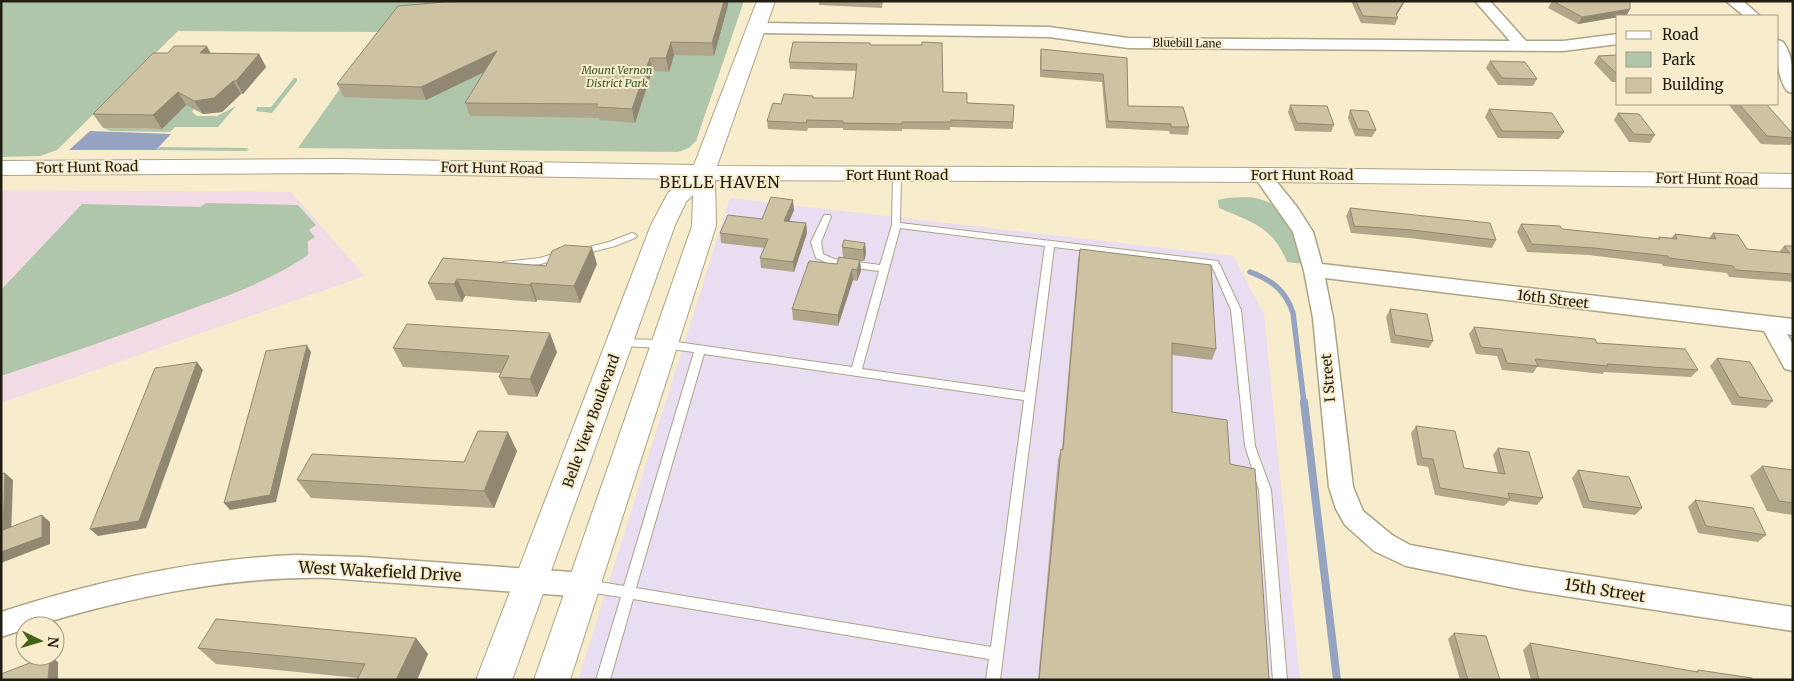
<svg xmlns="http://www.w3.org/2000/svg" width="1794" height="681" viewBox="0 0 1794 681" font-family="Merriweather,serif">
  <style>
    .commercial { fill: #e9ddf1 }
    .education { fill: #f3dbe5 }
    .green { fill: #afc6ab }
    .water { fill: #95a3c0 }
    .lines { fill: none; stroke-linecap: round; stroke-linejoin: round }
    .stream-far1 { stroke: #95a3c0; stroke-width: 5.5 }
    .stream { stroke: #95a3c0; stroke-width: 8 }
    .lane-casing { stroke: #ada385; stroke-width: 2 }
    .street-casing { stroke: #ada385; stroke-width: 3 }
    .secondary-casing { stroke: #ada385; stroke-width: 2 }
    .lane { fill: #fff; fill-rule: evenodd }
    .street { fill: #fff; fill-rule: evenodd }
    .secondary { fill: #fff; fill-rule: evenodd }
    .wall { fill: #b0a78b }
    .shaded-wall { fill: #908871 }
    .building { fill: #cdc2a2; stroke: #908871 }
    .labels { text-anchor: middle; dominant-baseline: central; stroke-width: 4; stroke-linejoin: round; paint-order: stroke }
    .far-street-label { font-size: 11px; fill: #211d11; stroke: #f7eccc }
    .far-park-label { font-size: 11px; font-style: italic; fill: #375931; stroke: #f7eccc }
    .street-label { font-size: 14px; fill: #211d11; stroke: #f7eccc }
    .quarter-label { font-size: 16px; letter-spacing: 1px; fill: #211d11; stroke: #f7eccc }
    .near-street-label { font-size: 16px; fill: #211d11; stroke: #f7eccc }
  </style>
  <rect width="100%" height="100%" fill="#f7eccc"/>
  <!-- commercial -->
  <polygon class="commercial" points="730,198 1233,256 1264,314 1300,680 578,680"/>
  <!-- education -->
  <polygon class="education" points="1,190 291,192 365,276 1,403"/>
  <!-- green -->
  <g class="green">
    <polygon points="1,1 744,1 696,141 689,148 678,152 298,148 380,32 178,31 57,150 40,156 1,157"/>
    <polygon points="294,78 297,78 297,81 272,113 256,111 257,107 271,107"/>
    <polygon points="192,95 195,106 192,112 197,116 217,116 236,106 218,127 175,127 170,132 111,131 103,128 162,129"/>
    <polygon points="160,147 247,148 249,150 245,151 156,150"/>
    <path d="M1227 198C1237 198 1249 196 1259 199 1291 207 1296 237 1304 264L1287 262C1273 227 1252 222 1219 208L1218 200Z"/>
    <path d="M206 203 298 205 316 225 309 230 315 237 308 241V255C273 279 231 295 191 309 128 333 65 355 1 376V290L82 204 200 207Z"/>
  </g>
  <!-- water -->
  <polygon class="water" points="90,131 171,134 156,150 69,150"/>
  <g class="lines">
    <!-- stream-far1 -->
    <path class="stream-far1" d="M1250 272C1272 280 1286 291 1293 313L1304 403"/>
    <!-- stream -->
    <polyline class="stream" points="1304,402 1337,680"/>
    <!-- lane casing -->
    <g class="lane-casing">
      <g id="lane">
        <path d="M897 172 901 175 900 223 1218 261 1241 310 1255 446 1271 490 1287 680H1273L1259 490 1245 446 1231 310 1212 266 1054 247 1000 680H986L989 659 633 599 610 680H596L621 597 588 592 584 590 582 586 584 582 588 580 624 586 694 352 663 348 621 346 616 342 617 339 663 340 852 367 879 271 832 265 816 258 811 242 824 215H830L831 217 821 242 823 254 834 259 880 265 892 225 893 175ZM900 228 1045 246 1025 392 862 369ZM704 354 1024 400 991 647 636 588Z"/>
        <polygon points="632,233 635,234 637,236 635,238 615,246 580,255 575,252 577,250 609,242"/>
        <polygon points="560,252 565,255 563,257 541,264 503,268 498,265 503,262 540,258"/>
      </g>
    </g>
    <!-- street casing -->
    <g class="street-casing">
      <g id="street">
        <polygon points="1475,1 1490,1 1526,41 1563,41 1618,34 1618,44 1563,51 1128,48 1049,37 756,33 751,31 748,28 751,25 756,23 1049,27 1128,38 1510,41"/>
        <polygon points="1726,1 1743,1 1760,16 1744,16"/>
        <path d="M1778 40 1783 42C1794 57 1793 75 1793 93L1787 91C1777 77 1777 57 1778 40Z"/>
        <polygon points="1262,169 1268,171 1297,207 1313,232 1322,264 1793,319 1793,335 1787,334 1793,344 1793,371 1785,369 1764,331 1325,278 1333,318 1353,487 1363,511 1392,535 1410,545 1525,566 1793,607 1793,631 1525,590 1406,566 1374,551 1345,525 1336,509 1329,487 1313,318 1304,271 1293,232 1253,175 1256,171"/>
        <path d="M296 555 362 557 585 573 594 577 598 585 594 593 585 597 328 578C228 576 130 597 35 626H25V629L1 637V612C97 581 194 559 296 555Z"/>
      </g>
    </g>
    <!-- secondary casing -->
    <g class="secondary-casing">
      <polygon id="secondary" points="757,1 775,1 717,166 1262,168 1793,174 1793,188 1262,182 715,180 716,226 570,680 534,680 692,226 693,195 686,202 675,225 512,680 476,680 651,225 668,193 682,179 338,173 1,175 1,161 338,159 694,165"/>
    </g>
    <!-- lane -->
    <use href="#lane" class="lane"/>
    <!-- street -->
    <use href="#street" class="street"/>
    <!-- secondary -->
    <use href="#secondary" class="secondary"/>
  </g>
  <!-- wall -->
  <g class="wall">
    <polygon points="457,1 728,1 728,5 714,56 674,55 669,72 652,71 635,123 600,120 599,118 470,116 465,103 484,72 426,100 344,97 337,84"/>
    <polygon points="819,1 883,1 882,8 819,5"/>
    <polygon points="1351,1 1405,1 1396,16 1398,18 1395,25 1361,23"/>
    <polygon points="1552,1 1630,9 1626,16 1618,16 1618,17 1578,24 1548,8"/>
    <polygon points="870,45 943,92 1013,122 1013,129 950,127 950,130 902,129 902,131 843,130 843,128 808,128 807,131 768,129 767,121 781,104 813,96 813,98 853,98 856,71 790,69 789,62"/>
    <polygon points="1041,49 1127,58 1128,106 1189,127 1188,135 1170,134 1169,131 1106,128 1102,82 1040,77 1040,57"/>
    <polygon points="211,53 259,54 266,67 243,94 241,94 222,112 203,114 186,105 162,129 103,128 93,114"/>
    <polygon points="1618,55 1618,82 1612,82 1594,63 1598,56"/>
    <polygon points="1490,61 1537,79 1533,86 1498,85 1486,68"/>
    <polygon points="1728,104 1766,104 1793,134 1793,142 1790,145 1761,144"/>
    <polygon points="1290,105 1334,125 1331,132 1295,131 1288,112"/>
    <polygon points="1489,109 1564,132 1559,139 1498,138 1485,117"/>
    <polygon points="1350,110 1376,130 1372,137 1355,136 1348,118"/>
    <polygon points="1618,113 1655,135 1650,143 1629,142 1614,120"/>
    <polygon points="1350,208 1496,240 1492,248 1409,238 1351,233 1346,216"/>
    <polygon points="794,210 789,221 806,223 807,233 794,272 761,268 760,258 764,248 721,243 720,233 762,219"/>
    <polygon points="1521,224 1562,229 1657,239 1659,237 1671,238 1675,234 1709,238 1713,233 1747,249 1779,252 1784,246 1793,246 1793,282 1729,277 1727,273 1663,266 1662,264 1589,255 1527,252 1517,232"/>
    <polygon points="865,243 866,254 864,261 860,261 861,271 857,281 853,280 838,326 793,320 792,309 843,257 842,247"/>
    <polygon points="1080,249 1216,349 1212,360 1172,355 1172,412 1230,464 1269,680 1038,680 1058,460 1061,449 1062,449 1078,260"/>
    <polygon points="597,264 580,303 537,300 536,302 465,296 462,302 436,300 428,283 546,266"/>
    <polygon points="1390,309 1433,341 1429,348 1391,343 1386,317"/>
    <polygon points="1474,327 1597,343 1698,370 1691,377 1604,372 1603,374 1537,367 1533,373 1502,370 1497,356 1476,354 1469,334"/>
    <polygon points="393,348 557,352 537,397 508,395 499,377 501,373 403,367"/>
    <polygon points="1717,358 1773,401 1766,408 1732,405 1710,366"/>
    <polygon points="1416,426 1464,468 1498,473 1493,455 1498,448 1543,498 1537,505 1509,501 1504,506 1435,495 1428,467 1417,465 1411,433"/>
    <polygon points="517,451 494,508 311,498 297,480 464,462"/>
    <polygon points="1762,466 1793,470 1793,515 1767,511 1750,476"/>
    <polygon points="1578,470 1642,508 1635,515 1583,508 1572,478"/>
    <polygon points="1695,500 1766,535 1758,542 1698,533 1688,507"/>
    <polygon points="1454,633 1500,680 1460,680 1448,639"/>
    <polygon points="416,638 428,654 417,680 357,680 358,678 216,664 198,648"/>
    <polygon points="1530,643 1696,672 1698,670 1752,680 1531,680 1523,650"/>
  </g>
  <!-- shaded-wall -->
  <g class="shaded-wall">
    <polygon points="724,1 728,1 728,5 714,56 712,43"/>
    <polygon points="1404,1 1405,1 1395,18 1396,14"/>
    <polygon points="1630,9 1626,16 1618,16 1618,17 1578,24 1582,17"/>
    <polygon points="671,42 674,55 669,72 666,58"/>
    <polygon points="207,46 214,60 200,53"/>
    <polygon points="497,51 501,64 426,100 421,87"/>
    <polygon points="259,54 266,67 243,94 236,81"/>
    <polygon points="650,58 652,71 635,123 632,109"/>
    <polygon points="233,81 241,94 222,112 203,114 194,101"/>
    <polygon points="178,92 186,105 162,129 153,115"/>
    <polygon points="793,200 794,210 785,231 784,221"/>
    <polygon points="806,223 807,233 794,272 793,262"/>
    <polygon points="865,243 866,254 864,261 863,250"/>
    <polygon points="592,247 597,264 580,303 574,286"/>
    <polygon points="860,260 861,271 857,281 857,270"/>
    <polygon points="852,269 853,280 838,326 838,315"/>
    <polygon points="457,279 465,296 462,302 454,284"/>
    <polygon points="531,283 537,300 536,302 530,285"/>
    <polygon points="550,333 557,352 537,397 530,379"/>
    <polygon points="307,345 311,352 276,502 230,510 224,503"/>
    <polygon points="197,362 203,370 146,528 98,536 90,529"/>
    <polygon points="508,432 517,451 494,508 484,491"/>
    <polygon points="5,473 13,480 11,537 3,530"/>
    <polygon points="42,515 50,522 50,544 1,563 1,552"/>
    <polygon points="416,638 428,654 417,680 396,680"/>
    <polygon points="50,656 58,662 58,680 48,680"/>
  </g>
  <!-- building -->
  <g class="building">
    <polygon points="457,1 724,1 712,43 671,42 666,58 650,58 632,109 596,107 598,104 465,103 497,51 421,87 337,84 398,6"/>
    <polygon points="1356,1 1404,1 1396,14 1398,18 1363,16"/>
    <polygon points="1553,1 1630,1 1630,9 1582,17"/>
    <polygon points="793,42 870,43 870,45 922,45 922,42 942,43 943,92 967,93 967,103 1014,105 1013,122 951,120 951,122 902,122 902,124 843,123 843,121 807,120 806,123 767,121 773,103 781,104 784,94 813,96 813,98 853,98 857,64 789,62"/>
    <polygon points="174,46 207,46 200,53 259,54 236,81 233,81 214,98 194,101 178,92 153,115 93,114 153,53 168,53"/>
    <polygon points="1041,49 1127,58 1128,106 1183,107 1189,127 1171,127 1171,124 1108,121 1103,74 1041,70"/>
    <polygon points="1618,55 1618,74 1617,74 1598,56"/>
    <polygon points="1490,61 1525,62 1537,79 1502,78"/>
    <polygon points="1739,104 1766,104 1793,134 1793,138 1767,136"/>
    <polygon points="1290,105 1327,106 1334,125 1297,123"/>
    <polygon points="1489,109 1552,113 1564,132 1502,131"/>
    <polygon points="1350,110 1368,111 1376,130 1358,129"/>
    <polygon points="1618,113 1639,114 1655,135 1634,134"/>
    <polygon points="771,197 793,200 784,221 806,223 793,262 760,258 768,239 720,233 728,215 762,219"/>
    <polygon points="1350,208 1490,223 1496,240 1412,230 1354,226"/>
    <polygon points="1521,224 1560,226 1562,229 1660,239 1659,237 1677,239 1675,234 1716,239 1713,233 1738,235 1747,249 1790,253 1784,246 1793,246 1793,274 1736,270 1733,266 1669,258 1668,256 1594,248 1532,244"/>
    <polygon points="844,240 865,243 863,250 842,247"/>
    <polygon points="565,245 592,247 574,286 531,283 530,285 457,279 454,284 428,283 443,258 546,266 552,251"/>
    <polygon points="1080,249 1211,265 1216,349 1172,343 1172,412 1227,420 1230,464 1255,469 1269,680 1039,680 1061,449 1063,450"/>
    <polygon points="839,257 860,260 857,270 852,269 838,315 792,309 809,261 837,264"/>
    <polygon points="1390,309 1427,314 1433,341 1395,335"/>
    <polygon points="407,324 550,333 530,379 499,377 509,356 393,348"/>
    <polygon points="1474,327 1595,339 1597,343 1685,349 1698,370 1607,364 1608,366 1535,359 1538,366 1507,363 1502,349 1481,347"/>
    <polygon points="307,345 270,495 224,503 266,351"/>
    <polygon points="1717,358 1750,362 1773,401 1739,397"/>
    <polygon points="197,362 139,521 90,529 155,368"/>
    <polygon points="1416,426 1455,431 1464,468 1505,474 1498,448 1529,452 1543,498 1508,493 1510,499 1440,488 1433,459 1422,458"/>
    <polygon points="478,431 508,432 484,491 297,480 312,454 464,462"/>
    <polygon points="1762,466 1793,470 1793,503 1779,501"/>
    <polygon points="1578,470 1629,477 1642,508 1589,501"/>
    <polygon points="5,473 3,530 42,515 42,537 1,552 1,474"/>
    <polygon points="1695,500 1753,508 1766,535 1706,526"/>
    <polygon points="216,619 416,638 396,680 357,680 365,664 198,648"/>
    <polygon points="1454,633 1486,636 1500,680 1468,680"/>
    <polygon points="1530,643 1698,672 1698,670 1752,678 1752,680 1539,680"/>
    <polygon points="48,656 50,656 48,680 1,680 1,674"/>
  </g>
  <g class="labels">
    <!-- far-street labels -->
    <g class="far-street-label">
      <text transform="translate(1187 43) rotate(1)">Bluebill Lane</text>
    </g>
    <!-- far-park labels -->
    <g class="far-park-label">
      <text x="617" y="70">Mount Vernon<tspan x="617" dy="13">District Park</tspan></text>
    </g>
    <!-- street labels -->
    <g class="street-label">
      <text transform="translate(87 167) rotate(-1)">Fort Hunt Road</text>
      <text transform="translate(492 168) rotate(1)">Fort Hunt Road</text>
      <text x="897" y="175">Fort Hunt Road</text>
      <text x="1302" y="175">Fort Hunt Road</text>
      <text transform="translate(1707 179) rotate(1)">Fort Hunt Road</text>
      <text transform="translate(1553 299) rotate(7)">16th Street</text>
      <text transform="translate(1328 378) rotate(-95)">I Street</text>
      <text transform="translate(591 421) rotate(-70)">Belle View Boulevard</text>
    </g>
    <!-- quarter labels -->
    <g class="quarter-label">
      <text x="720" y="182">BELLE HAVEN</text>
    </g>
    <!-- near-street labels -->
    <g class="near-street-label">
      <text transform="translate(380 571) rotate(3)">West Wakefield Drive</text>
      <text transform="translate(1605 590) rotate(9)">15th Street</text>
    </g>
  </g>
  <!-- border -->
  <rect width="1794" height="681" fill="none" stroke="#211d11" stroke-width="5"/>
  <!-- legend -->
  <rect x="1616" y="15" width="162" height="90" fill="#f7eccc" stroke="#a19981"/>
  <rect x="1626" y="31" width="25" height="8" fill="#ffffff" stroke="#a19981"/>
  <text x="1662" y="40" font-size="15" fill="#211d11">Road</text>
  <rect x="1626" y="52" width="25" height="15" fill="#afc6ab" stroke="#a19981"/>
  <text x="1662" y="65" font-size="15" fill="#211d11">Park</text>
  <rect x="1626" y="78" width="25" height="15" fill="#cdc2a2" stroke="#a19981"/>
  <text x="1662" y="90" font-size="15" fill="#211d11">Building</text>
  <!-- north arrow -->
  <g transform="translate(40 641) rotate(95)"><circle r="24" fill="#f7eccc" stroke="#a19981"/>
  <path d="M0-4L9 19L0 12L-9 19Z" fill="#456316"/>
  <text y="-8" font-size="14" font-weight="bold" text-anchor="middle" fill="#211d11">N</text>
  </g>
</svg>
